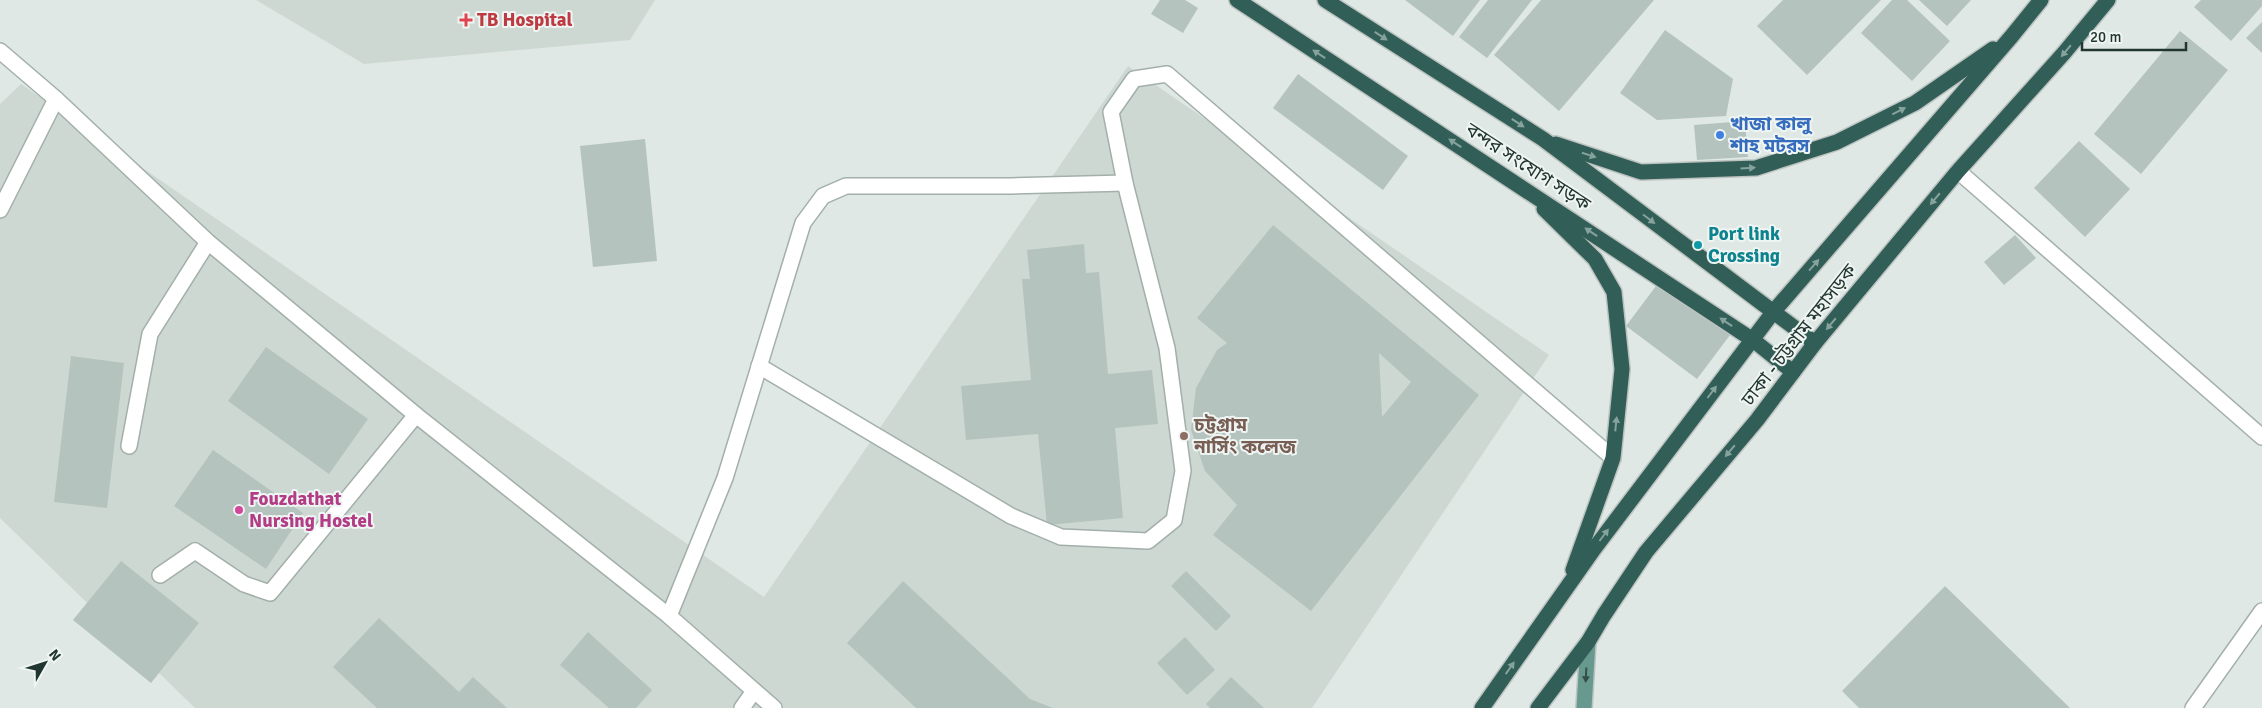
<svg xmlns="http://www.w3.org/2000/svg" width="2262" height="708" viewBox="0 0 2262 708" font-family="Signika,'Noto Sans Bengali',sans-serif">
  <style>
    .built { fill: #cdd8d3 }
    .building { fill: #b4c3bd; fill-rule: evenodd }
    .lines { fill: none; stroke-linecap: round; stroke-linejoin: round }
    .minor-casing { stroke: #a3afab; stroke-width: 18 }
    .major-casing { stroke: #bdc3c1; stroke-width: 18 }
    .highway-casing { stroke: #bdc3c1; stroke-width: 18 }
    .minor { stroke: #fff; stroke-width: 15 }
    .major { stroke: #68998e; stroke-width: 15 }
    .highway { stroke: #315f57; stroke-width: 15 }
    .oneway { fill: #86a29d }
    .oneway2 { fill: #344f48 }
    .health-dot { fill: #e0444e; stroke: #eff5f2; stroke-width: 2 }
    .shop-dot { fill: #3f7fe0; stroke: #eff5f2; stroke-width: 2 }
    .culture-dot { fill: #0f9aa8; stroke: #eff5f2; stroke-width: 2 }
    .education-dot { fill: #8d6e63; stroke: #eff5f2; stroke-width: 2 }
    .hotel-dot { fill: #d1479c; stroke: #eff5f2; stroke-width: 2 }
    .labels { text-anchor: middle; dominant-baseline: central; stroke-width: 4; stroke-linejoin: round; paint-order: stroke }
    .health-label { font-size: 19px; font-weight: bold; fill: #be3a42; stroke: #eff5f2; text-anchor: start }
    .shop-label { font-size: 19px; font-weight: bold; fill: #366cbe; stroke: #eff5f2; text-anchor: start }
    .street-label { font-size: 19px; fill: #223631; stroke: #eff5f2 }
    .culture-label { font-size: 19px; font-weight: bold; fill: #0d838f; stroke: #eff5f2; text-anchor: start }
    .education-label { font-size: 19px; font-weight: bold; fill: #785e54; stroke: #eff5f2; text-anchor: start }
    .hotel-label { font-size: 19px; font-weight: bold; fill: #b23c85; stroke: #eff5f2; text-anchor: start }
  </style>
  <rect width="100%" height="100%" fill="#dfe8e4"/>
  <!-- built -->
  <g class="built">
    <polygon points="256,0 655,0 630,40 364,64"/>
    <polygon points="1128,66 1549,355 1312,708 195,708 0,518 0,104 21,84 764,597"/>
  </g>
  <!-- building -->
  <g class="building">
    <polygon points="1160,0 1185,0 1198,8 1183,33 1151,14"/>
    <polygon points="1405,0 1480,0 1453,36"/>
    <polygon points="1488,0 1532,0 1487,58 1459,37"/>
    <polygon points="1541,0 1654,0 1559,111 1494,55"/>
    <polygon points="1783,0 1881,0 1807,75 1757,26"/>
    <polygon points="1892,0 1907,0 1950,41 1912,81 1861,33"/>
    <polygon points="1919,0 1971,0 1947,26"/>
    <polygon points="2201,0 2262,0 2262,6 2231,41 2194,7"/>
    <polygon points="2262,22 2262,53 2246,38"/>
    <polygon points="1665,30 1733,79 1726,116 1657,120 1620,93"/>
    <polygon points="2180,31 2228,70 2141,174 2094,134"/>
    <polygon points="1298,74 1408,156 1383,190 1273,108"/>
    <polygon points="1745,121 1748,157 1697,160 1694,125"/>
    <polygon points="645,139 657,261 593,267 580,146"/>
    <polygon points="2079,141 2130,189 2085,237 2034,188"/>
    <path d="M1273 225 1479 395 1311 611 1213 535 1237 505 1205 471 1191 430 1196 388 1217 350 1227 343 1197 318ZM1379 353 1411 382 1382 417Z"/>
    <polygon points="2015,235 2036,258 2004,285 1984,262"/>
    <polygon points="1084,244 1086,273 1099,272 1108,374 1152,370 1158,424 1115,428 1123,518 1047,525 1038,434 966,440 961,386 1031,380 1022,279 1030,279 1027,250"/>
    <polygon points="1659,282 1730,335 1697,379 1626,326"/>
    <polygon points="266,347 368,419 329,474 228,401"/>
    <polygon points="71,356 124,363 107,508 54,502"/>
    <polygon points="213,450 303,513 266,569 174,506"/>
    <polygon points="121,561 199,623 151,683 73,620"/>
    <polygon points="1186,571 1231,616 1216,631 1171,586"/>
    <polygon points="903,581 1030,699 1053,708 916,708 847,643"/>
    <polygon points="1945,586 2070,708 1859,708 1842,691"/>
    <polygon points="379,618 459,692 473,677 507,708 377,708 333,667"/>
    <polygon points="588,632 652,690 636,708 609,708 560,665"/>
    <polygon points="1185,637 1215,670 1187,695 1157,663"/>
    <polygon points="1231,677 1264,708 1210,708 1206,704"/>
  </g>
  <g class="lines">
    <!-- minor casing -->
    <g class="minor-casing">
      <g id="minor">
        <polyline points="0,51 56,99 208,242 416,415 669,616 774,708"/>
        <polyline points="1958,171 2262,437"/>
        <polyline points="0,210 56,99"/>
        <polyline points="759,366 1011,516 1061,537 1148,541 1174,520 1183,471 1167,348 1125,183 1111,112 1134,79 1167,74 1613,458"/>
        <polyline points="129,446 150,334 208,242"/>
        <polyline points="160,575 195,551 244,584 270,593 416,415"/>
        <polyline points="669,616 725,478 803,223 823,196 846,186 1011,186 1125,183"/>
        <polyline points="742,708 754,691"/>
        <polyline points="2193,708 2262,611"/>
      </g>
    </g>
    <!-- major casing -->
    <g class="major-casing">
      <polyline id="major" points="1584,708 1588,642"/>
    </g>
    <!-- highway casing -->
    <g class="highway-casing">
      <g id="highway">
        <polyline points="1237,0 1753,340 1793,372"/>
        <polyline points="1325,0 1543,139 1815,343"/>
        <polyline points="1556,144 1641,172 1756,168 1837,142 1915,103 1993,49"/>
        <polyline points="1544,209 1595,259 1614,292 1622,369 1613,458 1573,570"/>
        <polyline points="1482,708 1594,549 1774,311 2011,37 2041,0"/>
        <polyline points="1538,708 1588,642 1604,615 1646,552 1757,420 1815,343 1958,171 2064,53 2108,0"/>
      </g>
    </g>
    <!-- minor -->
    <use href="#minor" class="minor"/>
    <!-- major -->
    <use href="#major" class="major"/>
    <!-- highway -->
    <use href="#highway" class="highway"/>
  </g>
  <!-- one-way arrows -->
  <defs><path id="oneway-solid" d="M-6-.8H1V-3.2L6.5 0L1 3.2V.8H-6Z" transform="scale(1.25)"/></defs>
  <g class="oneway">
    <use href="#oneway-solid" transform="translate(1381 36) rotate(33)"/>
    <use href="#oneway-solid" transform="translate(2066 51) rotate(130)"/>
    <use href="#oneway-solid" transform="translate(1319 54) rotate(-147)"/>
    <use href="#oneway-solid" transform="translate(1899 111) rotate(-27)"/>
    <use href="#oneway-solid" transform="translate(1518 123) rotate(33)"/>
    <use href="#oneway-solid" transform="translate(1455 143) rotate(-147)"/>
    <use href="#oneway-solid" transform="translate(1589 155) rotate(18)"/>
    <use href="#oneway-solid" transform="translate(1748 168) rotate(-3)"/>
    <use href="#oneway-solid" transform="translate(1935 199) rotate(130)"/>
    <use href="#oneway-solid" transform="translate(1649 219) rotate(37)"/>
    <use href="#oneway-solid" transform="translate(1591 232) rotate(-146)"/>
    <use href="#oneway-solid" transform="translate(1814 265) rotate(-49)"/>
    <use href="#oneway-solid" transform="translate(1726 322) rotate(-146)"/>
    <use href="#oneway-solid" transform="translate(1831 324) rotate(130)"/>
    <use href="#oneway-solid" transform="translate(1712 392) rotate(-53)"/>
    <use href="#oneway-solid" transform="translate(1616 424) rotate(-84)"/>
    <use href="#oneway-solid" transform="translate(1730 451) rotate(130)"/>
    <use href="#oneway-solid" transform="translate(1604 535) rotate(-53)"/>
    <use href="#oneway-solid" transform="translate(1510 668) rotate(-55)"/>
  </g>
  <use class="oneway2" href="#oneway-solid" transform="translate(1586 675) rotate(93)"/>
  <!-- markers -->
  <path class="health-dot" d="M463.5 12.5h5v5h5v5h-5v5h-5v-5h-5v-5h5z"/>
  <circle class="shop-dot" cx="1720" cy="135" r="5"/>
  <circle class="culture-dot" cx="1698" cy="245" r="5"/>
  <circle class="education-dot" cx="1184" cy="436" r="5"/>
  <circle class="hotel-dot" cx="239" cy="510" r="5"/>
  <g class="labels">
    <!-- health labels -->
    <g class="health-label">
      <text x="477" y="20">TB Hospital</text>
    </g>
    <!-- shop labels -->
    <g class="shop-label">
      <text x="1730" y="124">খাজা কালু<tspan x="1730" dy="22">শাহ মটরস</tspan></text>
    </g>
    <!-- street labels -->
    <g class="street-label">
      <text transform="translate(1528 167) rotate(33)">বন্দর সংযোগ সড়ক</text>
      <text transform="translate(1799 335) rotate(-52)">ঢাকা - চট্টগ্রাম মহাসড়ক</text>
    </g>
    <!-- culture labels -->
    <g class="culture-label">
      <text x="1708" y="234">Port link<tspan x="1708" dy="22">Crossing</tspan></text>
    </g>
    <!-- education labels -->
    <g class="education-label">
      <text x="1194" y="425">চট্টগ্রাম<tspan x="1194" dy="22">নার্সিং কলেজ</tspan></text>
    </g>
    <!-- hotel labels -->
    <g class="hotel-label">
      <text x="249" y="499">Fouzdathat<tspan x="249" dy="22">Nursing Hostel</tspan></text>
    </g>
  </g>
  <!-- north arrow -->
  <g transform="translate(45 663) rotate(51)" stroke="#eff5f2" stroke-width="4" paint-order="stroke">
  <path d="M0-4L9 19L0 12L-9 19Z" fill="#223631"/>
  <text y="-8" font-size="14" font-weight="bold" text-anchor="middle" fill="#223631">N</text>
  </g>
  <!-- scale -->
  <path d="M2082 42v8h104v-8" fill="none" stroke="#223631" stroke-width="2.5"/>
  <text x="2090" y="42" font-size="15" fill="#223631" stroke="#eff5f2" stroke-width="4" paint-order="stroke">20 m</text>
</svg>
